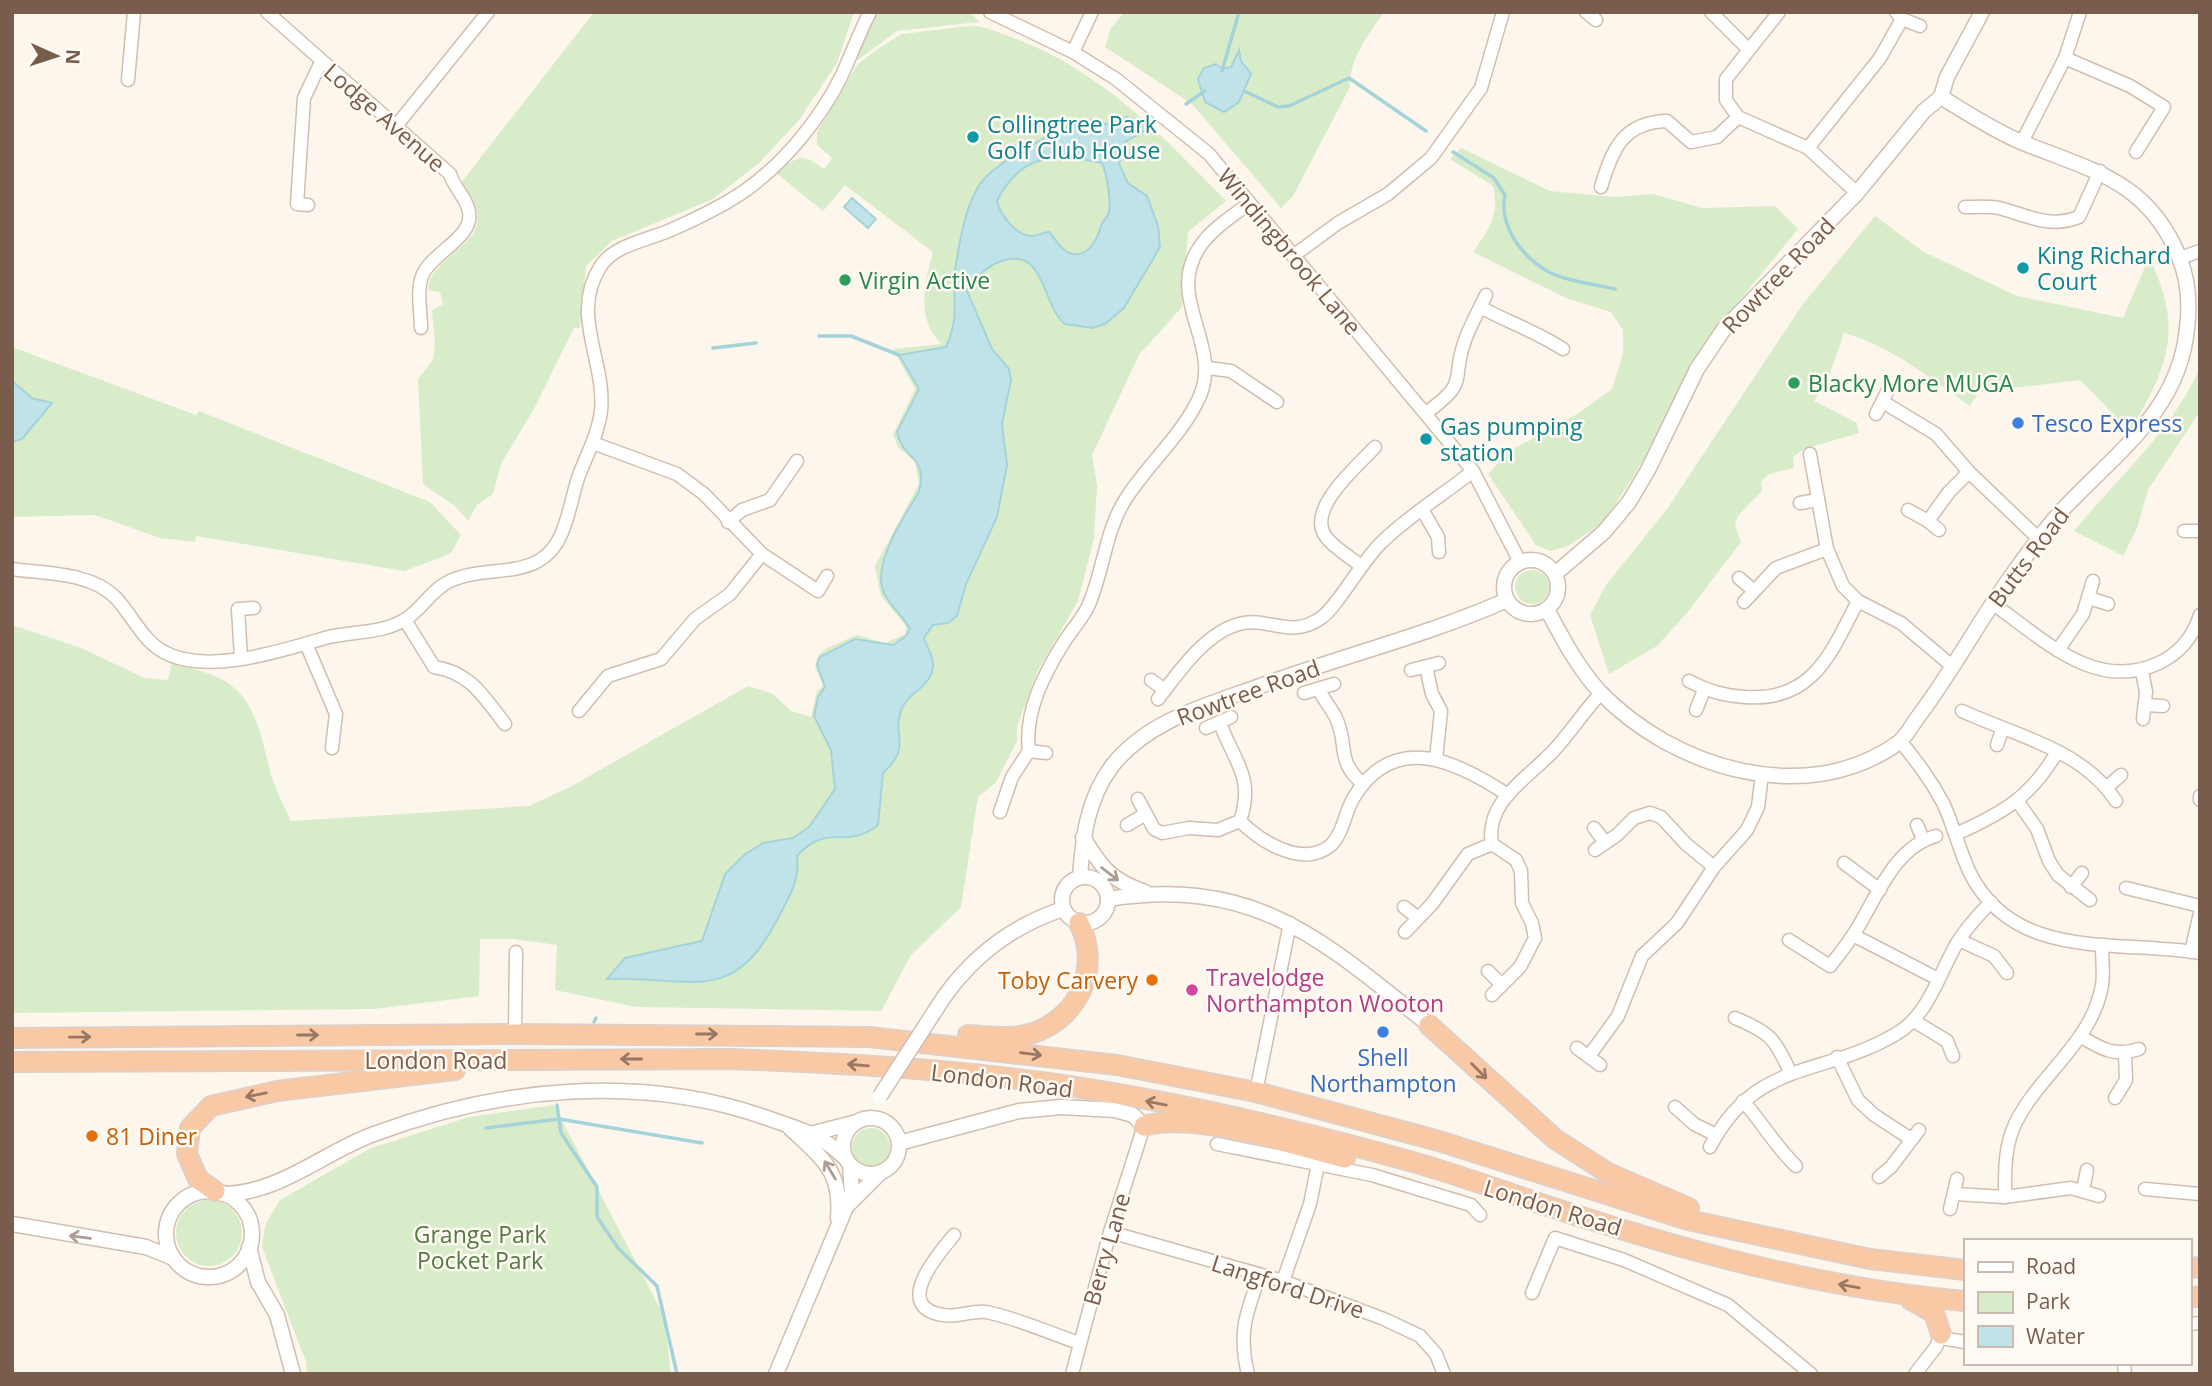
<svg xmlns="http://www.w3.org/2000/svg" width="2212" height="1386" viewBox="0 0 2212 1386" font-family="'Open Sans',sans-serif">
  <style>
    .green { fill: #d8ecc9 }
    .water { fill: #bfe3e8; stroke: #a5d3da; stroke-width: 2; fill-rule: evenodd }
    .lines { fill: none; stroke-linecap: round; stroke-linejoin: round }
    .stream { stroke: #a5d3da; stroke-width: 3.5 }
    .minor-casing { stroke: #d1beb0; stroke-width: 15 }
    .tertiary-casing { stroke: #d1beb0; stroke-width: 17 }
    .trunk-casing { stroke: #dad1cd; stroke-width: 22 }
    .minor { stroke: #fff; stroke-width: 12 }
    .tertiary { stroke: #fff; stroke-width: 14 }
    .trunk { stroke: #f9c8a4; stroke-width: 19 }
    .tertiary-bridge-casing { stroke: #d1beb0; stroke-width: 17; stroke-linecap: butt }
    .tertiary-bridge { stroke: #fff; stroke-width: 14 }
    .oneway { stroke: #af9d94 }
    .oneway2 { stroke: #9a7763 }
    .culture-dot { fill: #0f9aa8; stroke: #fffaf3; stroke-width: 2.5 }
    .leisure-dot { fill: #2e9e5b; stroke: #fffaf3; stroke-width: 2.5 }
    .shop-dot { fill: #3f7fe0; stroke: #fffaf3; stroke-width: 2.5 }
    .food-dot { fill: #e8710a; stroke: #fffaf3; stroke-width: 2.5 }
    .hotel-dot { fill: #d1479c; stroke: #fffaf3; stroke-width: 2.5 }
    .labels { text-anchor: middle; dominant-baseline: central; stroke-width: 5; stroke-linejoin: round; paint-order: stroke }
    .street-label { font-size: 23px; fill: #7a5c4d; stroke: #fffaf3 }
    .culture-label { font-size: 23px; fill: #0d838f; stroke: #fffaf3; text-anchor: start }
    .leisure-label { font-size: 23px; fill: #27864d; stroke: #fffaf3; text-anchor: start }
    .shop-label { font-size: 23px; fill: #366cbe; stroke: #fffaf3; text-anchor: start }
    .hotel-label { font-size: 23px; fill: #b23c85; stroke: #fffaf3; text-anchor: start }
    .food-label { font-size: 23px; fill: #c56008; stroke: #fffaf3; text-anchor: end }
    .park-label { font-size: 23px; fill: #537a41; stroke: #fffaf3 }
  </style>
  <rect width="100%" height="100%" fill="#fdf6ec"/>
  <!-- green -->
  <g class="green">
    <path d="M594 12H854L837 63 799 120 759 163 713 199 612 241 586 266 580 328H574L535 407 501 464 493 494 477 505 468 521 455 506 423 484 418 379 433 360 435 343 432 310 443 304 440 292 428 290C432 246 512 244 460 184Z"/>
    <polygon points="877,12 970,12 979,22 897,31 858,60 856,58"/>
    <path d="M1125 12H1384C1370 32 1348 61 1350 87L1293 196 1281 208 1192 104 1105 47 1111 28Z"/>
    <path d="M970 26C985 26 997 32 1011 37 1099 69 1162 135 1226 201L1188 232 1182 307 1139 355 1092 455 1097 486 1094 538 1078 601 1037 672 1017 727V741L996 782 978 797 961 907 911 955 881 1011 636 1007 555 990 557 945 513 939H480L479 996 374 1009 12 1013V625L81 648 145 678 168 680 172 663C187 667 205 671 219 678 260 698 261 744 273 781 278 795 285 808 291 821L529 806 570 787 748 686 773 694 791 711 811 717 817 691 823 686 815 667 818 655 827 648 857 635 885 643 905 634 906 626 881 596 875 566 919 484 915 462 898 447 893 435 915 389 893 349 942 344C915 320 925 282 933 252L845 185 823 211 776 173C798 157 800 151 824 169L832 158 817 145V132L857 65 879 48 902 34Z"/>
    <path d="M1461 148 1550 191 1614 197 1652 194 1703 208 1775 206 1798 229 1713 333 1684 380 1643 461 1604 522 1568 546 1550 551 1536 545 1488 474 1508 452 1579 413 1612 389 1623 354V330L1611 312 1568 299 1473 252C1489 229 1500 214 1493 186L1450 159Z"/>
    <path d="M1875 216 1924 252 2017 296 2123 318 2145 267 2151 261C2184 332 2167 368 2130 431L2080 380 1979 392 1970 406C1930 378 1891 346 1844 333L1829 376 1814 401 1857 423 1859 433 1804 449 1793 457 1794 468 1769 474 1761 482 1762 491 1738 516 1735 525 1741 542 1687 613 1657 646 1609 674 1590 615 1606 585 1667 509 1803 304Z"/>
    <polygon points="12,347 196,415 199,411 430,502 461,535 452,552 445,556 404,571 196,536 195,542 160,538 95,515 12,517"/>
    <path d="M2200 367V411L2148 490 2137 528 2123 556 2074 531C2118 477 2172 432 2200 367Z"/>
    <circle cx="1532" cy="587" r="17"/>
    <polygon points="554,1105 664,1316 671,1374 307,1374 306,1362 262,1247 265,1225 280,1200 371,1148 469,1117"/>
    <circle cx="871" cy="1147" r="19"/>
    <circle cx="209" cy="1233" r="33"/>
  </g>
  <!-- water -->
  <g class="water">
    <polygon points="1239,50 1241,61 1251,74 1239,102 1224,112 1205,102 1198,79 1204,68 1216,64 1223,69 1231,67"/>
    <path d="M1127 117 1153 126 1125 142 1119 164 1128 183 1147 196 1158 226 1160 247 1124 308 1105 324 1092 328 1065 324C1041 305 1046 244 999 262 988 266 972 280 967 291L992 349 1009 369 1011 380 1002 424 1007 465 997 517 966 584 957 616 948 623 933 625 924 638C926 645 933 656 933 664 933 687 909 691 902 708 890 737 914 744 883 773L878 825C845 851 829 821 797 856 800 879 790 896 779 916 733 1008 692 976 607 979L625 958 702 941 725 874 744 855 763 843 793 838 809 827 835 789 831 750 814 716 818 697 825 687 817 664 820 657 855 639 893 645 906 636 910 629C903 616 890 606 884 593 871 566 904 516 919 492 928 454 903 461 897 432L919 389 899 355 946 347C961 314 951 297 956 264 960 239 965 210 978 187 991 164 1064 124 1091 120 1096 119 1101 123 1107 124 1113 124 1121 119 1127 117ZM1061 155 1102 163C1107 175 1111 199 1109 212 1108 218 1102 221 1101 226 1097 240 1087 261 1067 252 1059 247 1055 238 1049 232 1042 232 1038 236 1032 236 1016 236 1000 214 997 201 1004 186 1018 169 1033 163 1043 159 1051 159 1061 155Z"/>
    <polygon points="852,198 876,219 868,228 844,207"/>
    <polygon points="12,381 32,398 52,403 22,439 12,442"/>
  </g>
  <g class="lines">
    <!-- stream -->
    <g class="stream">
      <polyline points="1222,71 1239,12"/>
      <polyline points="1244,91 1278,107 1289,106 1349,78 1426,131"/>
      <polyline points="1186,104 1205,91"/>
      <path d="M1453 152 1494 178 1505 195C1499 225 1520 255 1547 271 1565 281 1594 284 1615 289"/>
      <polyline points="819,336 851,336 899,355"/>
      <polyline points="713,348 756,343"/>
      <polyline points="594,1022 596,1018"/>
      <polyline points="557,1105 561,1133 597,1187 597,1217 618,1248 657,1286 677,1374"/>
      <polyline points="486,1128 559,1119 702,1143"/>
    </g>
    <!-- minor casing -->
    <g class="minor-casing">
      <g id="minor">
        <path d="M267 12 450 174C454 188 467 198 469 212 474 237 433 252 423 274 416 288 421 312 421 328"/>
        <polyline points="990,12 1073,52 1116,79 1209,154 1473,471 1520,562"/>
        <polyline points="1586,12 1596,20"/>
        <polyline points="1711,12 1748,49"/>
        <polyline points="1779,12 1726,79 1726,100 1738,117 1808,148 1857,193"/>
        <polyline points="1896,12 1902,19 1920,26"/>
        <polyline points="1073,52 1092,12"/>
        <polyline points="2065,58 2130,86 2164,107 2136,152"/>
        <polyline points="128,80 134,12"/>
        <polyline points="396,126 488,12"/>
        <polyline points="2022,142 2065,58 2080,12"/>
        <polyline points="1808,148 1880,58 1902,19"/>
        <path d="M1601 187C1612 150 1623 122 1667 121L1691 142 1717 137 1738 117"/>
        <polyline points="308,205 297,204 304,98 321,62"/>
        <path d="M1965 207C1976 207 1988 206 1999 208 2027 215 2049 229 2079 217L2100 171"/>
        <polyline points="1293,256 1338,223 1388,194 1431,158 1481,88 1503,12"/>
        <polyline points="2180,258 2200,251"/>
        <path d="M1480 307C1508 322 1537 332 1563 349"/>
        <polyline points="1208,368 1231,371 1277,402"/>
        <polyline points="1883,402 1936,434 1969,472 2039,539"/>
        <path d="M1426 413C1471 380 1450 382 1465 340 1471 324 1479 310 1486 295"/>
        <polyline points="1876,414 1889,388"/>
        <polyline points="593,443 677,474 704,494 762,554 818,591 827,576"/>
        <polyline points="1810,454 1827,549 1843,586 1858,601 1901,623 1952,666"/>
        <polyline points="1800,503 1818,500"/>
        <polyline points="1908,510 1928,521"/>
        <polyline points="1423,511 1438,537 1439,552"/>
        <polyline points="728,522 742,510 770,500 797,461"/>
        <polyline points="1939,530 1928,521 1949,492 1969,472"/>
        <polyline points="2184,531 2200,531"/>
        <path d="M1360 565C1350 557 1334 548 1326 537 1305 509 1358 466 1375 447"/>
        <path d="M12 569C46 574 91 572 116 598 131 614 142 639 162 651 205 676 281 651 325 638 351 631 383 634 406 619 422 609 432 589 450 581 491 562 545 585 564 527 570 511 573 494 578 478 586 456 598 435 601 411 606 361 570 315 600 267 614 244 650 240 673 229 698 218 723 206 746 190 785 162 820 119 841 77 851 56 859 33 870 12"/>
        <polyline points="1739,578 1753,590"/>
        <polyline points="2089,598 2108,604"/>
        <polyline points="1744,602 1776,568 1827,549"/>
        <path d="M1992 603C2042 638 2095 693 2159 663 2180 653 2193 637 2200 615"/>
        <path d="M405 620 434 667C470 672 484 697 505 724"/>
        <polyline points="307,646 336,714 332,748"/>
        <polyline points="2058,650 2083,614 2093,581"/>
        <polyline points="241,658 238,609 254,608"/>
        <polyline points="1426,667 1432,694 1441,711 1436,759"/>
        <polyline points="1411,670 1439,663"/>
        <polyline points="2142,671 2146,692 2143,719"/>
        <polyline points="1151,680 1165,690"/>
        <path d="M1689 681C1707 691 1724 696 1745 697 1813 702 1831 653 1858 601"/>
        <path d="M1319 689C1323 700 1331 707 1336 718 1349 745 1335 760 1363 784"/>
        <polyline points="1304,693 1334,684"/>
        <path d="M1158 699C1178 673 1205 633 1239 624 1269 616 1289 640 1321 618 1337 607 1362 561 1381 543 1408 516 1443 495 1473 471"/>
        <polyline points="2145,705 2163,706"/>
        <polyline points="1696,710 1704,690"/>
        <polyline points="579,711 608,676 661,659 695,619 730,594 762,554"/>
        <path d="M1962 711C2016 736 2082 749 2116 801"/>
        <polyline points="1206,728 1231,717"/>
        <path d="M1901 742C1917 762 1931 780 1943 803 1954 826 1959 850 1970 873 2015 963 2121 939 2200 953"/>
        <polyline points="1997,745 2002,730"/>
        <path d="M1046 753 1029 751C1024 712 1044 674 1064 642 1072 629 1085 616 1090 602 1104 567 1106 528 1127 497 1149 463 1182 435 1199 398 1224 344 1163 298 1201 245 1213 228 1233 216 1249 203"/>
        <polyline points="2107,787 2121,775"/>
        <polyline points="2200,796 2200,800"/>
        <path d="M1138 799 1154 829 1162 833 1189 828 1218 830 1240 821C1255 777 1234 762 1220 723"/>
        <polyline points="2018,802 2037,829 2049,861 2058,875 2090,900"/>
        <polyline points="1000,812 1012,777 1029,751"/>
        <path d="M1240 821C1260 841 1303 869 1331 845 1344 832 1345 811 1354 797 1395 730 1458 762 1508 795"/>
        <polyline points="1127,825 1144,815"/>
        <polyline points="1917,825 1923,839"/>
        <polyline points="1594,828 1605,842"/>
        <path d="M1956 834C2003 813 2031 797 2057 752"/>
        <polyline points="1595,850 1617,835 1634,818 1650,813 1661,817 1686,844 1714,867"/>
        <polyline points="1844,863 1880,890"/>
        <polyline points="2071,887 2082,873"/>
        <polyline points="2126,888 2200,906"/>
        <polyline points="1404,907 1418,918"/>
        <polyline points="1405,932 1432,904 1468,854 1492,844"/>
        <polyline points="1853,935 1938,979"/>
        <path d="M1789 940 1830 966C1838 956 1846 946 1853 935 1876 901 1892 848 1936 836"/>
        <polyline points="1959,940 1994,956 2007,973"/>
        <polyline points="2191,952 2200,913"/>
        <polyline points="1488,971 1501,984"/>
        <path d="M1492 995 1520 967 1535 938 1532 923 1522 903 1521 871 1516 860 1492 844C1484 800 1532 776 1556 748 1572 730 1585 710 1601 693"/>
        <path d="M1735 1018C1769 1032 1775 1038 1790 1072"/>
        <polyline points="1914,1021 1947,1041 1953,1056"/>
        <polyline points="515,1034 516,952"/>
        <path d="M2080 1036C2101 1049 2115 1057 2139 1049"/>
        <polyline points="1577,1048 1600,1065"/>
        <polyline points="1589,1056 1618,1016 1642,956 1677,923 1714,867 1747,830 1758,807 1762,774"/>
        <polyline points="1837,1057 1858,1100 1874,1115 1911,1139"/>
        <polyline points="1256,1092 1290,923"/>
        <polyline points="2115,1098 2126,1080 2125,1054"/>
        <path d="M1743 1101C1762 1122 1775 1146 1796 1166"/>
        <polyline points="1675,1107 1694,1124 1716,1135"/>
        <polyline points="1217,1144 1372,1175 1471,1205 1480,1215"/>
        <path d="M1710 1147C1756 1058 1824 1077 1896 1034 1928 1016 1939 974 1957 943 1967 927 1978 915 1991 902"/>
        <polyline points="1879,1177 1891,1167 1919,1130"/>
        <polyline points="2145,1189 2200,1194"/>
        <polyline points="2083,1190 2087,1170"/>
        <polyline points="1954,1194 2005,1197 2071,1188 2099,1196"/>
        <path d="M2005 1197C2005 1172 2004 1146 2016 1122 2040 1074 2093 1041 2102 985 2104 974 2102 959 2102 947"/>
        <polyline points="1950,1209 1957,1179"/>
        <polyline points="1110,1232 1283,1281 1384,1319 1420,1336 1436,1354 1444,1374"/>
        <path d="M954 1235C939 1253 891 1307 943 1315 958 1318 971 1310 986 1312 1017 1318 1049 1333 1079 1343"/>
        <polyline points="1283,1281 1310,1204 1318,1164"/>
        <polyline points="1532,1293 1555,1238 1624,1260 1728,1305 1811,1374"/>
        <polyline points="2189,1324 2200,1323"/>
        <polyline points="1941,1338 1965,1342"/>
        <polyline points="2124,1363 2125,1374"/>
        <polyline points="1072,1374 1110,1232 1144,1126"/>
        <path d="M1248 1374C1238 1333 1246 1313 1260 1275"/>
        <polyline points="1915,1374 1936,1347 1941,1334"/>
      </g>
    </g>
    <!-- tertiary casing -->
    <g class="tertiary-casing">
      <g id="tertiary">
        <circle cx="1531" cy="587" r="27"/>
        <polyline points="1555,574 1604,532 1629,502 1648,470 1697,369 1724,329 1857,193 1924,111 1941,97 1947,77 1982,12"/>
        <path d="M1547 609C1562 638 1578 668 1600 692 1673 768 1806 809 1898 743 1906 737 1912 725 1918 717 1955 668 1983 613 2020 564 2037 541 2054 517 2074 498 2124 447 2180 405 2187 328 2190 305 2188 279 2179 257 2148 180 2090 170 2021 142 1993 130 1967 113 1941 97"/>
        <path d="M1083 837C1101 867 1110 880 1145 892"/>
        <circle cx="1085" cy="900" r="23"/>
        <path d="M1080 877C1083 837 1087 799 1112 766 1148 720 1208 705 1260 686 1342 656 1428 635 1507 600"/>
        <path d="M1108 899C1256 876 1322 940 1429 1025"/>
        <path d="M944 997C974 955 1014 925 1063 909"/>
        <circle cx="871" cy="1146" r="28"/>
        <path d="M790 1128C823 1159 842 1171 838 1219"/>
        <polyline points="814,1133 853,1123"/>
        <polyline points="899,1143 1019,1111 1061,1107 1115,1110 1133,1115 1144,1126"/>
        <circle cx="209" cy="1234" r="43"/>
        <path d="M223 1194C281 1193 322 1153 374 1134 499 1087 643 1073 770 1119 801 1130 820 1134 844 1157"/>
        <polyline points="849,1204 880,1173"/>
        <polyline points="12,1224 146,1247 173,1258"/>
        <polyline points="249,1247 258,1282 277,1315 293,1374"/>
        <polyline points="776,1374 852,1193 850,1166"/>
      </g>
    </g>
    <!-- trunk casing -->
    <g class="trunk-casing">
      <g id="trunk">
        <polyline points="1429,1025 1555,1139 1608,1173 1689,1208"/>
        <path d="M968 1035C989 1036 1012 1040 1033 1033 1080 1017 1101 966 1079 923"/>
        <polyline points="12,1038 515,1034 869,1037 1117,1065 1256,1092 1439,1141 1688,1220 1870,1259 1965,1270"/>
        <path d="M12 1062 731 1059C834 1063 938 1068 1041 1082 1166 1099 1291 1128 1413 1162 1470 1178 1525 1200 1582 1217 1707 1257 1835 1290 1965 1301"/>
        <path d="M1144 1126C1196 1111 1291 1145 1345 1158"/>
        <polyline points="215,1191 198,1179 187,1154 190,1128 211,1106 277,1091 455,1070"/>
        <polyline points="2189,1268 2200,1267"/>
        <polyline points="2189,1298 2200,1296"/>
        <polyline points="1911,1300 1934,1313 1941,1334"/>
      </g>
    </g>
    <!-- minor -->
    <use href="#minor" class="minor"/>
    <!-- tertiary -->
    <use href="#tertiary" class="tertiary"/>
    <!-- trunk -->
    <use href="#trunk" class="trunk"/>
    <!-- tertiary-bridge casing -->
    <g class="tertiary-bridge-casing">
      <polyline id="tertiary-bridge" points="880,1096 944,997"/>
    </g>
    <!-- tertiary-bridge -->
    <use href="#tertiary-bridge" class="tertiary-bridge"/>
  </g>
  <!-- one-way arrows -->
  <defs><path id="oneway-shaft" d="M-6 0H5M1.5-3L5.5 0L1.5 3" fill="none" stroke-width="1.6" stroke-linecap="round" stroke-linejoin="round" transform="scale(1.75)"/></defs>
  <g class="oneway">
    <use href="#oneway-shaft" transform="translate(1110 874) rotate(37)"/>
    <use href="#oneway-shaft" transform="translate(830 1170) rotate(-121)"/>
    <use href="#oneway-shaft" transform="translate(80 1237) rotate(-172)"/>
  </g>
  <g class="oneway2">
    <use href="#oneway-shaft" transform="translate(707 1034)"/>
    <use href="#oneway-shaft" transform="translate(308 1035)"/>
    <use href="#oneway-shaft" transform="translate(80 1037) rotate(-1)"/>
    <use href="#oneway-shaft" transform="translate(1031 1054) rotate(7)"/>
    <use href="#oneway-shaft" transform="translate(631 1059) rotate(-180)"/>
    <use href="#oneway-shaft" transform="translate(858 1065) rotate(-175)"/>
    <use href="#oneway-shaft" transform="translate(1479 1071) rotate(45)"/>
    <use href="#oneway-shaft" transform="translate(256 1095) rotate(169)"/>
    <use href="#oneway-shaft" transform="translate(1156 1103) rotate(-169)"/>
    <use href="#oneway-shaft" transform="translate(1849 1286) rotate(-170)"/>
  </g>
  <!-- markers -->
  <g class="culture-dot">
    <circle cx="973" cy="137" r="7"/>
    <circle cx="2023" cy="268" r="7"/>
    <circle cx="1426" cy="439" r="7"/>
  </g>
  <g class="leisure-dot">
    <circle cx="845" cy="280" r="7"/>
    <circle cx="1794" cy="383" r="7"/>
  </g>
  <g class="shop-dot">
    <circle cx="2018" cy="423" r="7"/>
    <circle cx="1383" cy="1032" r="7"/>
  </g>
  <g class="food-dot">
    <circle cx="1152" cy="980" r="7"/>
    <circle cx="92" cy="1136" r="7"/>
  </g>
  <circle class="hotel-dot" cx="1192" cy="990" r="7"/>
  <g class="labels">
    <!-- street labels -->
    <g class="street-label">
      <text transform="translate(385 117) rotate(41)">Lodge Avenue</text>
      <text transform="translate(1290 251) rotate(50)">Windingbrook Lane</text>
      <text transform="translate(1778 275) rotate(-46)">Rowtree Road</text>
      <text transform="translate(2028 557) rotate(-53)">Butts Road</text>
      <text transform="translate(1248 692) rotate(-20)">Rowtree Road</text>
      <text x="436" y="1060">London Road</text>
      <text transform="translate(1002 1080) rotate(7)">London Road</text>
      <text transform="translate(1553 1207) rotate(17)">London Road</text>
      <text transform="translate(1106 1249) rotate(-74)">Berry Lane</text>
      <text transform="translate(1288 1286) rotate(18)">Langford Drive</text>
    </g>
    <!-- culture labels -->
    <g class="culture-label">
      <text x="987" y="124">Collingtree Park<tspan x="987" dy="26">Golf Club House</tspan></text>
      <text x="2037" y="255">King Richard<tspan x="2037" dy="26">Court</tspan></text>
      <text x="1440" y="426">Gas pumping<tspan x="1440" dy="26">station</tspan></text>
    </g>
    <!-- leisure labels -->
    <g class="leisure-label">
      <text x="859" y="280">Virgin Active</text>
      <text x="1808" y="383">Blacky More MUGA</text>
    </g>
    <!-- shop labels -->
    <g class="shop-label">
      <text x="2032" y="423">Tesco Express</text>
      <text x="1383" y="1057" text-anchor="middle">Shell<tspan x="1383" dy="26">Northampton</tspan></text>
    </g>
    <!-- hotel labels -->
    <g class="hotel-label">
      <text x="1206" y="977">Travelodge<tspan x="1206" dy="26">Northampton Wooton</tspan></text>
    </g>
    <!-- food labels -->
    <g class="food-label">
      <text x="1138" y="980">Toby Carvery</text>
      <text x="106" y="1136" text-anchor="start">81 Diner</text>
    </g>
    <!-- park labels -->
    <g class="park-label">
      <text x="480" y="1234">Grange Park<tspan x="480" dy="26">Pocket Park</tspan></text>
    </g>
  </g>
  <!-- border -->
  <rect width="2212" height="1386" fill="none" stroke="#7a5c4d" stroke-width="28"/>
  <!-- legend -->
  <rect x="1964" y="1239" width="228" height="126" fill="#fffaf3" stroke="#cabbb1" stroke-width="2"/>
  <rect x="1978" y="1262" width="35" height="10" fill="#ffffff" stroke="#cabbb1" stroke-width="2"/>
  <text x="2026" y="1274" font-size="21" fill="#7a5c4d">Road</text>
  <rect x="1978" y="1292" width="35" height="21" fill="#d8ecc9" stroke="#cabbb1" stroke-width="2"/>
  <text x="2026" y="1309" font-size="21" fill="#7a5c4d">Park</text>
  <rect x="1978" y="1326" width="35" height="21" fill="#bfe3e8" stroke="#cabbb1" stroke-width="2"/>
  <text x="2026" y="1344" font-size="21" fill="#7a5c4d">Water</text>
  <!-- north arrow -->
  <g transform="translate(56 56) rotate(93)" stroke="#fffaf3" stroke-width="5" paint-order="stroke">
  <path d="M0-5L12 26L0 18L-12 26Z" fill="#7a5c4d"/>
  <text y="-10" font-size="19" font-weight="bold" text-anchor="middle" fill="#7a5c4d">N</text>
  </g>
</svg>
